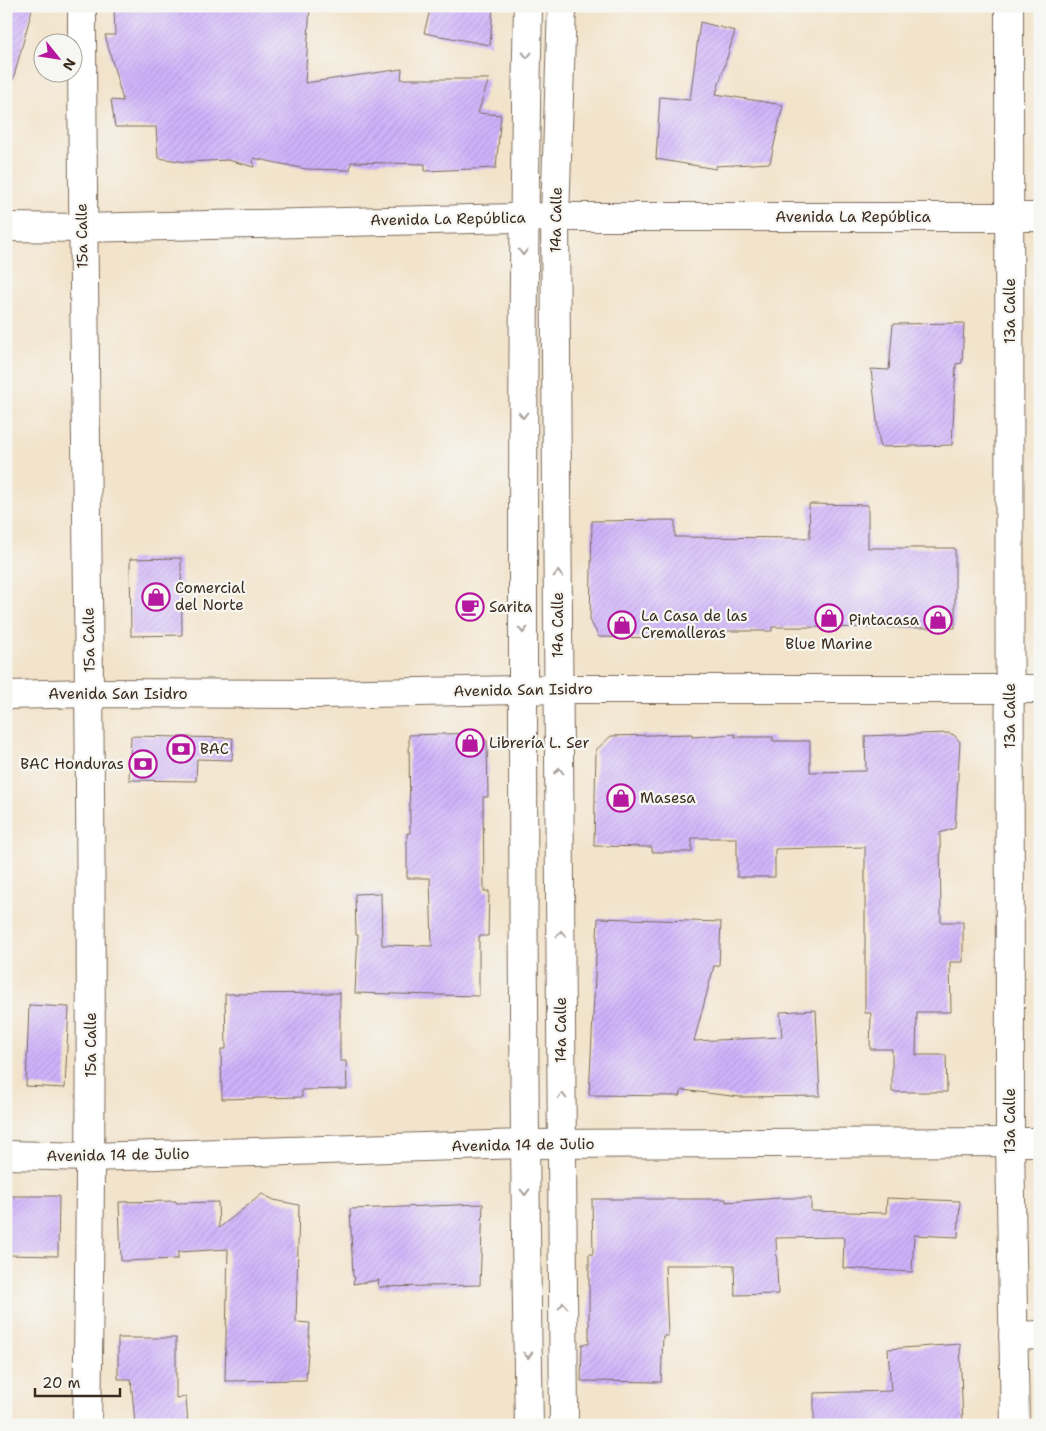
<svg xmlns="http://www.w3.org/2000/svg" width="1046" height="1431" viewBox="0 0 1046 1431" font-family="'Shantell Sans',sans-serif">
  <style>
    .building { fill: url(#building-hatch) }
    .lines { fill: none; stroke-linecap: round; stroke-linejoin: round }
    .minor-casing { stroke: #7b6b5a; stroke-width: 30 }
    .minor { stroke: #fff; stroke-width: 28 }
    .oneway { stroke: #a79f9a }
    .labels { text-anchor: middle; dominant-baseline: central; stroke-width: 4.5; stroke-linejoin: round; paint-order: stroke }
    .street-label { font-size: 15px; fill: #3b2a1e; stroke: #f6f6f2 }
    .poi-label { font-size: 15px; fill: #3b2a1e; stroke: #f6f6f2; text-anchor: start }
  </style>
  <defs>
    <pattern id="building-hatch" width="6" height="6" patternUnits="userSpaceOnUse" patternTransform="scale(1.25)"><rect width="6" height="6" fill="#ceb2fb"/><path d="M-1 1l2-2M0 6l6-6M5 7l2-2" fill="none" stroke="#b299d7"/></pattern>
  </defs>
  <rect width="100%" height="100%" fill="#f6f6f2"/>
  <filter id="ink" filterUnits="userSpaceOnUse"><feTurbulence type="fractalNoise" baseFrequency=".02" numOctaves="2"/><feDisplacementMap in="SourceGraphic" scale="10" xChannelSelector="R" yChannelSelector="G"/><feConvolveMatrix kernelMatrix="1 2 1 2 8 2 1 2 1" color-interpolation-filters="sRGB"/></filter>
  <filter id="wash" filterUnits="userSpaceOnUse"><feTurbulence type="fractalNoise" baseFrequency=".0096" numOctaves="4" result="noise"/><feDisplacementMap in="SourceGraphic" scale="20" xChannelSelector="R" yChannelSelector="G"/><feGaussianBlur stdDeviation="1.12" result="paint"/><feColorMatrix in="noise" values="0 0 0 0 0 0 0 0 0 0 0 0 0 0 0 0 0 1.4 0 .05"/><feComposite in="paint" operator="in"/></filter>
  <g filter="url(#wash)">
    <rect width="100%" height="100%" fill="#f2e3ca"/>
    <g id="blocks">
      <!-- building -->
      <g class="building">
        <polygon points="6,6 33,6 13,80 6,79"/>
        <polygon points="114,6 310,6 305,83 402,69 401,79 489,79 478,113 501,115 496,168 425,171 425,164 351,162 350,170 306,169 253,158 254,167 228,160 186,162 158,158 156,127 115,127 111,100 123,101 105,35 115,35"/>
        <polygon points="431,6 493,6 490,45 424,33"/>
        <polygon points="700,22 735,31 716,94 783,105 770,163 716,166 716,169 656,159 660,97 690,100"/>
        <polygon points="964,323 962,363 956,364 952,445 880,447 871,369 889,370 893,324"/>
        <polygon points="809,504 868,505 868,548 955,548 955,628 772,627 772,631 671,631 667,638 599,637 590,620 592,521 675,520 675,537 810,538"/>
        <polygon points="181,558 182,635 131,636 130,559"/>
        <polygon points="478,733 487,741 488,797 483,797 484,891 489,891 488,936 479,936 479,996 355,993 358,935 356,935 355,894 381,893 382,945 432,946 430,878 407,878 407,833 410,833 409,735"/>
        <polygon points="948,733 954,735 960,742 955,828 940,833 941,922 963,922 963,962 950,962 951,1012 917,1012 916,1055 946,1055 947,1092 892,1092 892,1049 870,1049 871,1013 865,1013 865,847 775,849 775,877 737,877 737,838 692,838 692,852 652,852 652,847 594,846 596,750 611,736 692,734 692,737 735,734 735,737 773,737 773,741 810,741 810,772 866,771 865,736"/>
        <polygon points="131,736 233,738 232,760 197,759 196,781 129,780"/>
        <polygon points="598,918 721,922 719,966 714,966 694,1041 782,1037 780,1012 816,1010 820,1096 740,1097 682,1090 680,1096 589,1095"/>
        <polygon points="340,993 340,1061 346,1061 347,1089 302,1090 302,1097 222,1099 221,1049 226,1049 225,994"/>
        <polygon points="29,1005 69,1007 65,1088 26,1086"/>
        <polygon points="262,1194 274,1200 299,1205 296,1322 310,1323 306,1380 225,1381 228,1249 178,1252 178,1259 121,1261 119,1202 176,1201 176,1203 218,1202 219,1228"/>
        <polygon points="6,1196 59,1196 58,1256 6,1255"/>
        <polygon points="780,1198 811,1198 811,1211 886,1213 887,1198 960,1201 958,1237 914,1235 912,1272 843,1268 844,1237 776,1238 778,1294 735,1295 734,1265 665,1265 668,1336 663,1336 661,1382 581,1381 582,1344 589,1344 589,1254 593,1254 592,1199 726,1199 726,1202"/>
        <polygon points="483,1204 480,1285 378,1287 379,1280 353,1284 355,1277 353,1277 350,1209"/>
        <polygon points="118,1338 176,1338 176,1398 186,1397 188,1425 135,1425 131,1379 118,1379"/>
        <polygon points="960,1344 963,1425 814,1425 814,1393 891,1391 888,1349"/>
      </g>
    </g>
  </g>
  <g filter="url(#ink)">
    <use href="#blocks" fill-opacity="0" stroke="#7b6b5a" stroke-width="1"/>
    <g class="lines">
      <!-- minor casing -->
      <g class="minor-casing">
        <g id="minor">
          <path d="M82 6C82 234 87 462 89 691 92 935 91 1180 87 1425"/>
          <path d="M528 6C523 223 523 439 523 655 523 912 524 1168 529 1425"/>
          <polyline points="562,6 555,217 564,1425"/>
          <polyline points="1009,6 1010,1142 1015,1425"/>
          <polyline points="6,227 82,228 555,217 1040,217"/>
          <polyline points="6,695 90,693 322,694 559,689 1040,689"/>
          <polyline points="6,1155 91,1157 524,1144 1040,1142"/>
          <polyline points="1013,1336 1040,1335"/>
        </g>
      </g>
      <!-- minor -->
      <use href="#minor" class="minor"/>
    </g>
    <!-- one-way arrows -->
    <defs><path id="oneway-chevron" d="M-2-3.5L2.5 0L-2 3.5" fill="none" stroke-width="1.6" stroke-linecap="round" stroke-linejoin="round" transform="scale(1.25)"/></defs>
    <g class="oneway">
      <use href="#oneway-chevron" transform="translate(527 55) rotate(91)"/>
      <use href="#oneway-chevron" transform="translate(523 252) rotate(90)"/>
      <use href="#oneway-chevron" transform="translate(523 415) rotate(90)"/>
      <use href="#oneway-chevron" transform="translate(558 574) rotate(-90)"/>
      <use href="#oneway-chevron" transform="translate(523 630) rotate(90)"/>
      <use href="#oneway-chevron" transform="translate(559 771) rotate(-90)"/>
      <use href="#oneway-chevron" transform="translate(561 934) rotate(-90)"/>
      <use href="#oneway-chevron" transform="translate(562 1096) rotate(-90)"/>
      <use href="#oneway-chevron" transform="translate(525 1192) rotate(89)"/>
      <use href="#oneway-chevron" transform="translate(563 1306) rotate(-90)"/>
      <use href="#oneway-chevron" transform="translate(528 1355) rotate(89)"/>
    </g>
  </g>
  <!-- icons -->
  <defs>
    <g id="shop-ring" transform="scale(1.4375)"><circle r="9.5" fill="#f6f6f2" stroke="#b5179e" stroke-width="1.5"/><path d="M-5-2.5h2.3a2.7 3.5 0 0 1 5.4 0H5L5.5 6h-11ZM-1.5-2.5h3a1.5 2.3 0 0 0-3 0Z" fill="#b5179e"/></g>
    <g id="cafe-ring" transform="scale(1.4375)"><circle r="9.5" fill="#f6f6f2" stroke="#b5179e" stroke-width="1.5"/><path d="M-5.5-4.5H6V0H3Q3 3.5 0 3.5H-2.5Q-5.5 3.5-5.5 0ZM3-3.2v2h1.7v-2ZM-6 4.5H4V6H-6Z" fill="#b5179e"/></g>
    <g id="bank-ring" transform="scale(1.4375)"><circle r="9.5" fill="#f6f6f2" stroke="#b5179e" stroke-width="1.5"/><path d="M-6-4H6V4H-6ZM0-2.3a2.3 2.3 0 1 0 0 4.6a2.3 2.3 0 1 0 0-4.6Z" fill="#b5179e"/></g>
  </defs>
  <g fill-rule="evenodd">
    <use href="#shop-ring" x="156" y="597"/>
    <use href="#cafe-ring" x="470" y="607"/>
    <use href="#shop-ring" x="829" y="618"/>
    <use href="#shop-ring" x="938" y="620"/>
    <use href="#shop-ring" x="622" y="625"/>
    <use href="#shop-ring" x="470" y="743"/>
    <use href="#bank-ring" x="181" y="749"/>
    <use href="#bank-ring" x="143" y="764"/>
    <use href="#shop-ring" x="621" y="798"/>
  </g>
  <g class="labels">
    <!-- street labels -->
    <g class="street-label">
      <text x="853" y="217">Avenida La República</text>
      <text transform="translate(448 219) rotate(-1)">Avenida La República</text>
      <text transform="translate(556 220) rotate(-89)">14a Calle</text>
      <text transform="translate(82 236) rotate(-91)">15a Calle</text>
      <text transform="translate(1010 311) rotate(-90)">13a Calle</text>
      <text transform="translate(558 625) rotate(-90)">14a Calle</text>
      <text transform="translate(89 640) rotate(-91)">15a Calle</text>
      <text transform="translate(523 690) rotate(-1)">Avenida San Isidro</text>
      <text x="118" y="694">Avenida San Isidro</text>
      <text transform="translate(1010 716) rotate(-90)">13a Calle</text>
      <text transform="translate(561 1030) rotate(-90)">14a Calle</text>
      <text transform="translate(91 1045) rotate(-90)">15a Calle</text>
      <text transform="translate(1010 1121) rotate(-90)">13a Calle</text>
      <text transform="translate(523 1145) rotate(-1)">Avenida 14 de Julio</text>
      <text transform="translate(118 1155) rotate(-1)">Avenida 14 de Julio</text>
    </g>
    <!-- poi labels -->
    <g class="poi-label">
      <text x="175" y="588">Comercial<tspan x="175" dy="17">del Norte</tspan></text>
      <text x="489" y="607">Sarita</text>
      <text x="641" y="616">La Casa de las<tspan x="641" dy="17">Cremalleras</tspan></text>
      <text x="919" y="620" text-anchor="end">Pintacasa</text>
      <text x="829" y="644" text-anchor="middle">Blue Marine</text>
      <text x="489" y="743">Librería L. Ser</text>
      <text x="200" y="749">BAC</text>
      <text x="124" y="764" text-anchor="end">BAC Honduras</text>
      <text x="640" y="798">Masesa</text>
    </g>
  </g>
  <!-- margin -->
  <rect width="1046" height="1431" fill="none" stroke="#f6f6f2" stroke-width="25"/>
  <!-- north arrow -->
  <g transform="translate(58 58) rotate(120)"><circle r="24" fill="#f6f6f2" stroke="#aba49d"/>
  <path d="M0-4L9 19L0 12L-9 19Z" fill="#b5179e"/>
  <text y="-8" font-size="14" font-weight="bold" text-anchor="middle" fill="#3b2a1e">N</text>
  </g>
  <!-- scale -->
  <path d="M35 1388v8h85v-8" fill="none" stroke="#3b2a1e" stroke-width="2.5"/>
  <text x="42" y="1388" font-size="15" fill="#3b2a1e" stroke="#f6f6f2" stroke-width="4" paint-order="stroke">20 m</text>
</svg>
